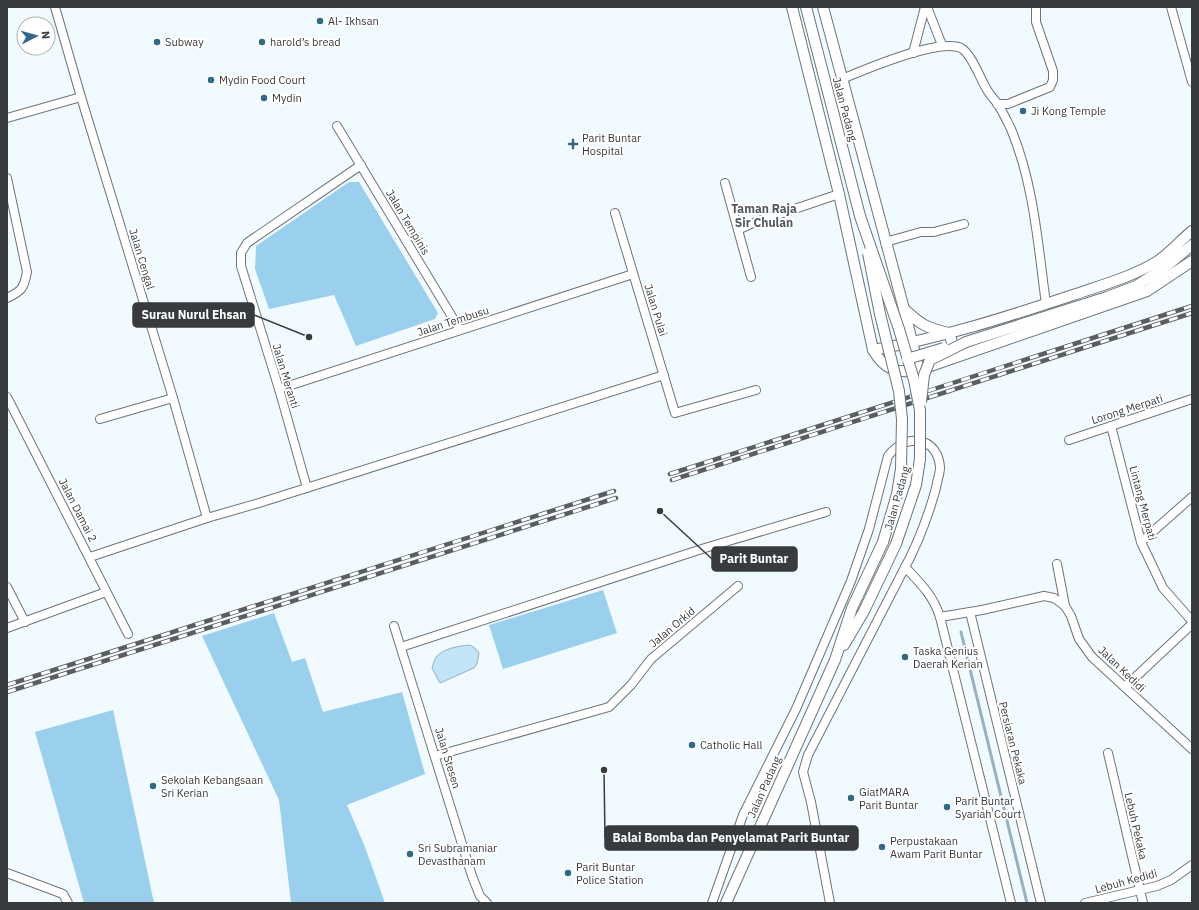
<svg xmlns="http://www.w3.org/2000/svg" width="1199" height="910" viewBox="0 0 1199 910" font-family="'IBM Plex Sans',sans-serif">
  <style>
    .green { fill: #9ad0ee }
    .water { fill: #c1e4f7; stroke: #98b1c0 }
    .lines { fill: none; stroke-linecap: round; stroke-linejoin: round }
    .stream { stroke: #98b1c0; stroke-width: 3 }
    .minor-casing { stroke: #6c757a; stroke-width: 10 }
    .tertiary-casing { stroke: #6c757a; stroke-width: 12 }
    .minor { stroke: #fff; stroke-width: 8 }
    .tertiary { stroke: #fff; stroke-width: 10 }
    .rail-casing { stroke: #595e61; stroke-width: 4.5 }
    .rail { stroke: #fff; stroke-width: 3; stroke-dasharray: 9; stroke-linecap: butt }
    .tertiary-bridge-casing { stroke: #6c757a; stroke-width: 12; stroke-linecap: butt }
    .tertiary-bridge { stroke: #fff; stroke-width: 10 }
    .poi-dot { fill: #336984; stroke: #fff; stroke-width: 1.5 }
    .labels { text-anchor: middle; dominant-baseline: central; stroke-width: 4; stroke-linejoin: round; paint-order: stroke }
    .poi-label { font-size: 11px; fill: #373b3e; stroke: #fff; text-anchor: start }
    .street-label { font-size: 11px; fill: #373b3e; stroke: #fff }
    .neighbourhood-label { font-size: 12px; font-weight: bold; fill: #50595e; stroke: #fff }
    .leader { fill: none; stroke: #373b3e; stroke-width: 1.5 }
    .callout-dot { fill: #373b3e; stroke: #fff; stroke-width: 1.5 }
    .callout { fill: #373b3e; stroke: #373b3e; stroke-width: 1.5 }
    .callout-label { font-size: 12px; text-anchor: middle; font-weight: bold; fill: #fff }
  </style>
  <rect width="100%" height="100%" fill="#f1faff"/>
  <!-- green -->
  <g class="green">
    <polygon points="349,182 359,182 438,313 435,319 356,346 334,295 269,309 255,269 256,246"/>
    <polygon points="603,590 617,633 503,669 489,625"/>
    <polygon points="274,613 292,662 305,658 323,712 402,692 425,774 347,805 365,847 385,903 291,903 279,800 202,636"/>
    <polygon points="113,710 154,903 84,903 35,732"/>
  </g>
  <!-- water -->
  <path class="water" d="M470 645 475 648 479 653 477 664 474 668 440 683 432 668C433 665 434 661 435 659 441 648 460 646 470 645Z"/>
  <g class="lines">
    <!-- stream -->
    <polyline class="stream" points="961,632 1027,903"/>
    <!-- minor casing -->
    <g class="minor-casing">
      <g id="minor">
        <polyline points="55,7 81,97 173,398 207,518"/>
        <polyline points="927,7 942,45"/>
        <polyline points="1171,7 1192,82"/>
        <polyline points="913,53 925,7"/>
        <path d="M842 79C866 69 938 38 961 48 971 53 980 78 986 88 989 94 993 98 997 103 1002 110 1007 121 1011 129 1034 184 1038 245 1046 304"/>
        <polyline points="997,104 1008,104 1050,87 1053,80 1053,71 1036,22 1036,7"/>
        <polyline points="7,118 81,97"/>
        <polyline points="337,126 460,330"/>
        <path d="M7 178 27 272C24 288 22 291 7 298"/>
        <polyline points="725,183 751,277"/>
        <polyline points="615,213 675,413 756,390"/>
        <polyline points="738,230 753,223 839,194"/>
        <polyline points="885,242 921,232 934,232 964,224"/>
        <polyline points="279,389 633,274"/>
        <polyline points="7,397 128,634"/>
        <polyline points="100,419 173,398"/>
        <polyline points="1111,426 1141,542 1163,588 1192,621"/>
        <polyline points="1069,440 1192,399"/>
        <polyline points="307,488 279,389 241,266 241,253 247,243 361,165"/>
        <polyline points="1141,542 1192,497"/>
        <polyline points="90,557 207,518 259,503 664,375"/>
        <polyline points="1057,564 1065,606 1071,616 1079,639 1092,657 1192,749"/>
        <path d="M905 567C920 583 933 595 940 617L1011 903"/>
        <polyline points="7,587 25,622"/>
        <polyline points="970,612 1041,903"/>
        <polyline points="940,617 982,610 1044,596 1054,598 1065,606"/>
        <polyline points="394,626 472,876 480,896 487,903"/>
        <polyline points="7,628 106,592"/>
        <polyline points="401,647 705,548 826,512"/>
        <polyline points="1125,687 1192,624"/>
        <polyline points="1108,753 1143,903"/>
        <polyline points="435,756 609,707 631,685 651,659 738,586"/>
        <polyline points="7,873 63,894 68,903"/>
        <path d="M712 903 743 815 796 709 851 581 869 529 888 456C896 446 906 439 919 441 932 443 939 454 940 467 940 474 937 481 936 488 928 517 917 546 902 573L808 755 803 772 811 802 830 903"/>
        <polyline points="1085,903 1157,886 1171,880 1192,865"/>
      </g>
    </g>
    <!-- tertiary casing -->
    <g class="tertiary-casing">
      <g id="tertiary">
        <path d="M792 7 839 194 873 350C885 370 896 374 919 370L1147 291 1192 261"/>
        <polyline points="806,7 860,216"/>
        <polyline points="823,7 904,309 919,370"/>
        <path d="M904 309C920 324 926 328 949 333L956 355"/>
        <polyline points="966,342 1107,297 1136,286 1163,269 1192,245"/>
        <path d="M873 350C941 338 1007 317 1073 295 1102 285 1132 277 1158 261 1170 253 1181 240 1192 231"/>
        <polyline points="844,645 864,611 896,544"/>
        <polyline points="726,903 835,660 852,608 883,542"/>
      </g>
    </g>
    <!-- minor -->
    <use href="#minor" class="minor"/>
    <!-- tertiary -->
    <use href="#tertiary" class="tertiary"/>
    <!-- rail casing -->
    <g class="rail-casing">
      <g id="rail">
        <polyline points="670,474 1192,306"/>
        <polyline points="672,480 1192,313"/>
        <polyline points="7,685 614,491"/>
        <polyline points="7,692 616,498"/>
      </g>
    </g>
    <!-- rail -->
    <use href="#rail" class="rail"/>
    <!-- tertiary-bridge casing -->
    <g class="tertiary-bridge-casing">
      <g id="tertiary-bridge">
        <polyline points="860,216 899,329 914,380 920,410 920,459 916,485 896,544"/>
        <polyline points="868,253 880,314 899,391 902,419 901,469 897,494 883,542"/>
        <polyline points="907,359 944,348"/>
        <polyline points="921,402 924,375 930,360 966,342"/>
      </g>
    </g>
    <!-- tertiary-bridge -->
    <use href="#tertiary-bridge" class="tertiary-bridge"/>
  </g>
  <!-- markers -->
  <g class="poi-dot">
    <circle cx="320" cy="21" r="4"/>
    <circle cx="157" cy="42" r="4"/>
    <circle cx="262" cy="42" r="4"/>
    <circle cx="211" cy="80" r="4"/>
    <circle cx="264" cy="98" r="4"/>
    <circle cx="1023" cy="111" r="4"/>
    <path d="M571 138h4v4h4v4h-4v4h-4v-4h-4v-4h4z"/>
    <circle cx="905" cy="657" r="4"/>
    <circle cx="692" cy="745" r="4"/>
    <circle cx="153" cy="786" r="4"/>
    <circle cx="851" cy="798" r="4"/>
    <circle cx="947" cy="807" r="4"/>
    <circle cx="882" cy="847" r="4"/>
    <circle cx="410" cy="854" r="4"/>
    <circle cx="568" cy="873" r="4"/>
  </g>
  <g class="labels">
    <!-- poi labels -->
    <g class="poi-label">
      <text x="328" y="21">Al- Ikhsan</text>
      <text x="165" y="42">Subway</text>
      <text x="270" y="42">harold’s bread</text>
      <text x="219" y="80">Mydin Food Court</text>
      <text x="272" y="98">Mydin</text>
      <text x="1031" y="111">Ji Kong Temple</text>
      <text x="582" y="138">Parit Buntar<tspan x="582" dy="13">Hospital</tspan></text>
      <text x="913" y="651">Taska Genius<tspan x="913" dy="13">Daerah Kerian</tspan></text>
      <text x="700" y="745">Catholic Hall</text>
      <text x="161" y="780">Sekolah Kebangsaan<tspan x="161" dy="13">Sri Kerian</tspan></text>
      <text x="859" y="792">GiatMARA<tspan x="859" dy="13">Parit Buntar</tspan></text>
      <text x="955" y="801">Parit Buntar<tspan x="955" dy="13">Syariah Court</tspan></text>
      <text x="890" y="841">Perpustakaan<tspan x="890" dy="13">Awam Parit Buntar</tspan></text>
      <text x="418" y="848">Sri Subramaniar<tspan x="418" dy="13">Devasthanam</tspan></text>
      <text x="576" y="867">Parit Buntar<tspan x="576" dy="13">Police Station</tspan></text>
    </g>
    <!-- street labels -->
    <g class="street-label">
      <text transform="translate(845 109) rotate(75)">Jalan Padang</text>
      <text transform="translate(408 222) rotate(59)">Jalan Tempinis</text>
      <text transform="translate(142 259) rotate(73)">Jalan Cengal</text>
      <text transform="translate(656 310) rotate(73)">Jalan Pulai</text>
      <text transform="translate(453 321) rotate(-18)">Jalan Tembusu</text>
      <text transform="translate(286 376) rotate(73)">Jalan Meranti</text>
      <text transform="translate(1127 409) rotate(-18)">Lorong Merpati</text>
      <text transform="translate(897 498) rotate(-74)">Jalan Padang</text>
      <text transform="translate(1143 503) rotate(75)">Lintang Merpati</text>
      <text transform="translate(78 510) rotate(63)">Jalan Damai 2</text>
      <text transform="translate(672 627) rotate(-40)">Jalan Orkid</text>
      <text transform="translate(1122 669) rotate(44)">Jalan Kedidi</text>
      <text transform="translate(1013 743) rotate(76)">Persiaran Pekaka</text>
      <text transform="translate(448 758) rotate(73)">Jalan Stesen</text>
      <text transform="translate(764 787) rotate(-66)">Jalan Padang</text>
      <text transform="translate(1136 826) rotate(77)">Lebuh Pekaka</text>
      <text transform="translate(1126 881) rotate(-15)">Lebuh Kedidi</text>
    </g>
    <!-- neighbourhood labels -->
    <g class="neighbourhood-label">
      <text x="764" y="208">Taman Raja<tspan x="764" dy="14">Sir Chulan</tspan></text>
    </g>
  </g>
  <!-- callouts -->
  <path class="leader" d="M309 337L254 315M660 511L712 559M604 770L605 838"/>
  <g class="callout-dot">
    <circle cx="309" cy="337" r="4"/>
    <circle cx="660" cy="511" r="4"/>
    <circle cx="604" cy="770" r="4"/>
  </g>
  <g class="callout">
    <rect x="133" y="303" width="121" height="24" rx="4"/>
    <rect x="712" y="547" width="85" height="24" rx="4"/>
    <rect x="605" y="826" width="253" height="24" rx="4"/>
  </g>
  <g class="callout-label">
    <text x="194" y="319">Surau Nurul Ehsan</text>
    <text x="754" y="563">Parit Buntar</text>
    <text x="731" y="842">Balai Bomba dan Penyelamat Parit Buntar</text>
  </g>
  <!-- border -->
  <rect width="1199" height="910" fill="none" stroke="#373b3e" stroke-width="16"/>
  <!-- north arrow -->
  <g transform="translate(36 36) rotate(84)"><circle r="19" fill="#ffffff" stroke="#afb1b2"/>
  <path d="M0-3L7 15L0 10L-7 15Z" fill="#336984"/>
  <text y="-6" font-size="11" font-weight="bold" text-anchor="middle" fill="#373b3e">N</text>
  </g>
</svg>
